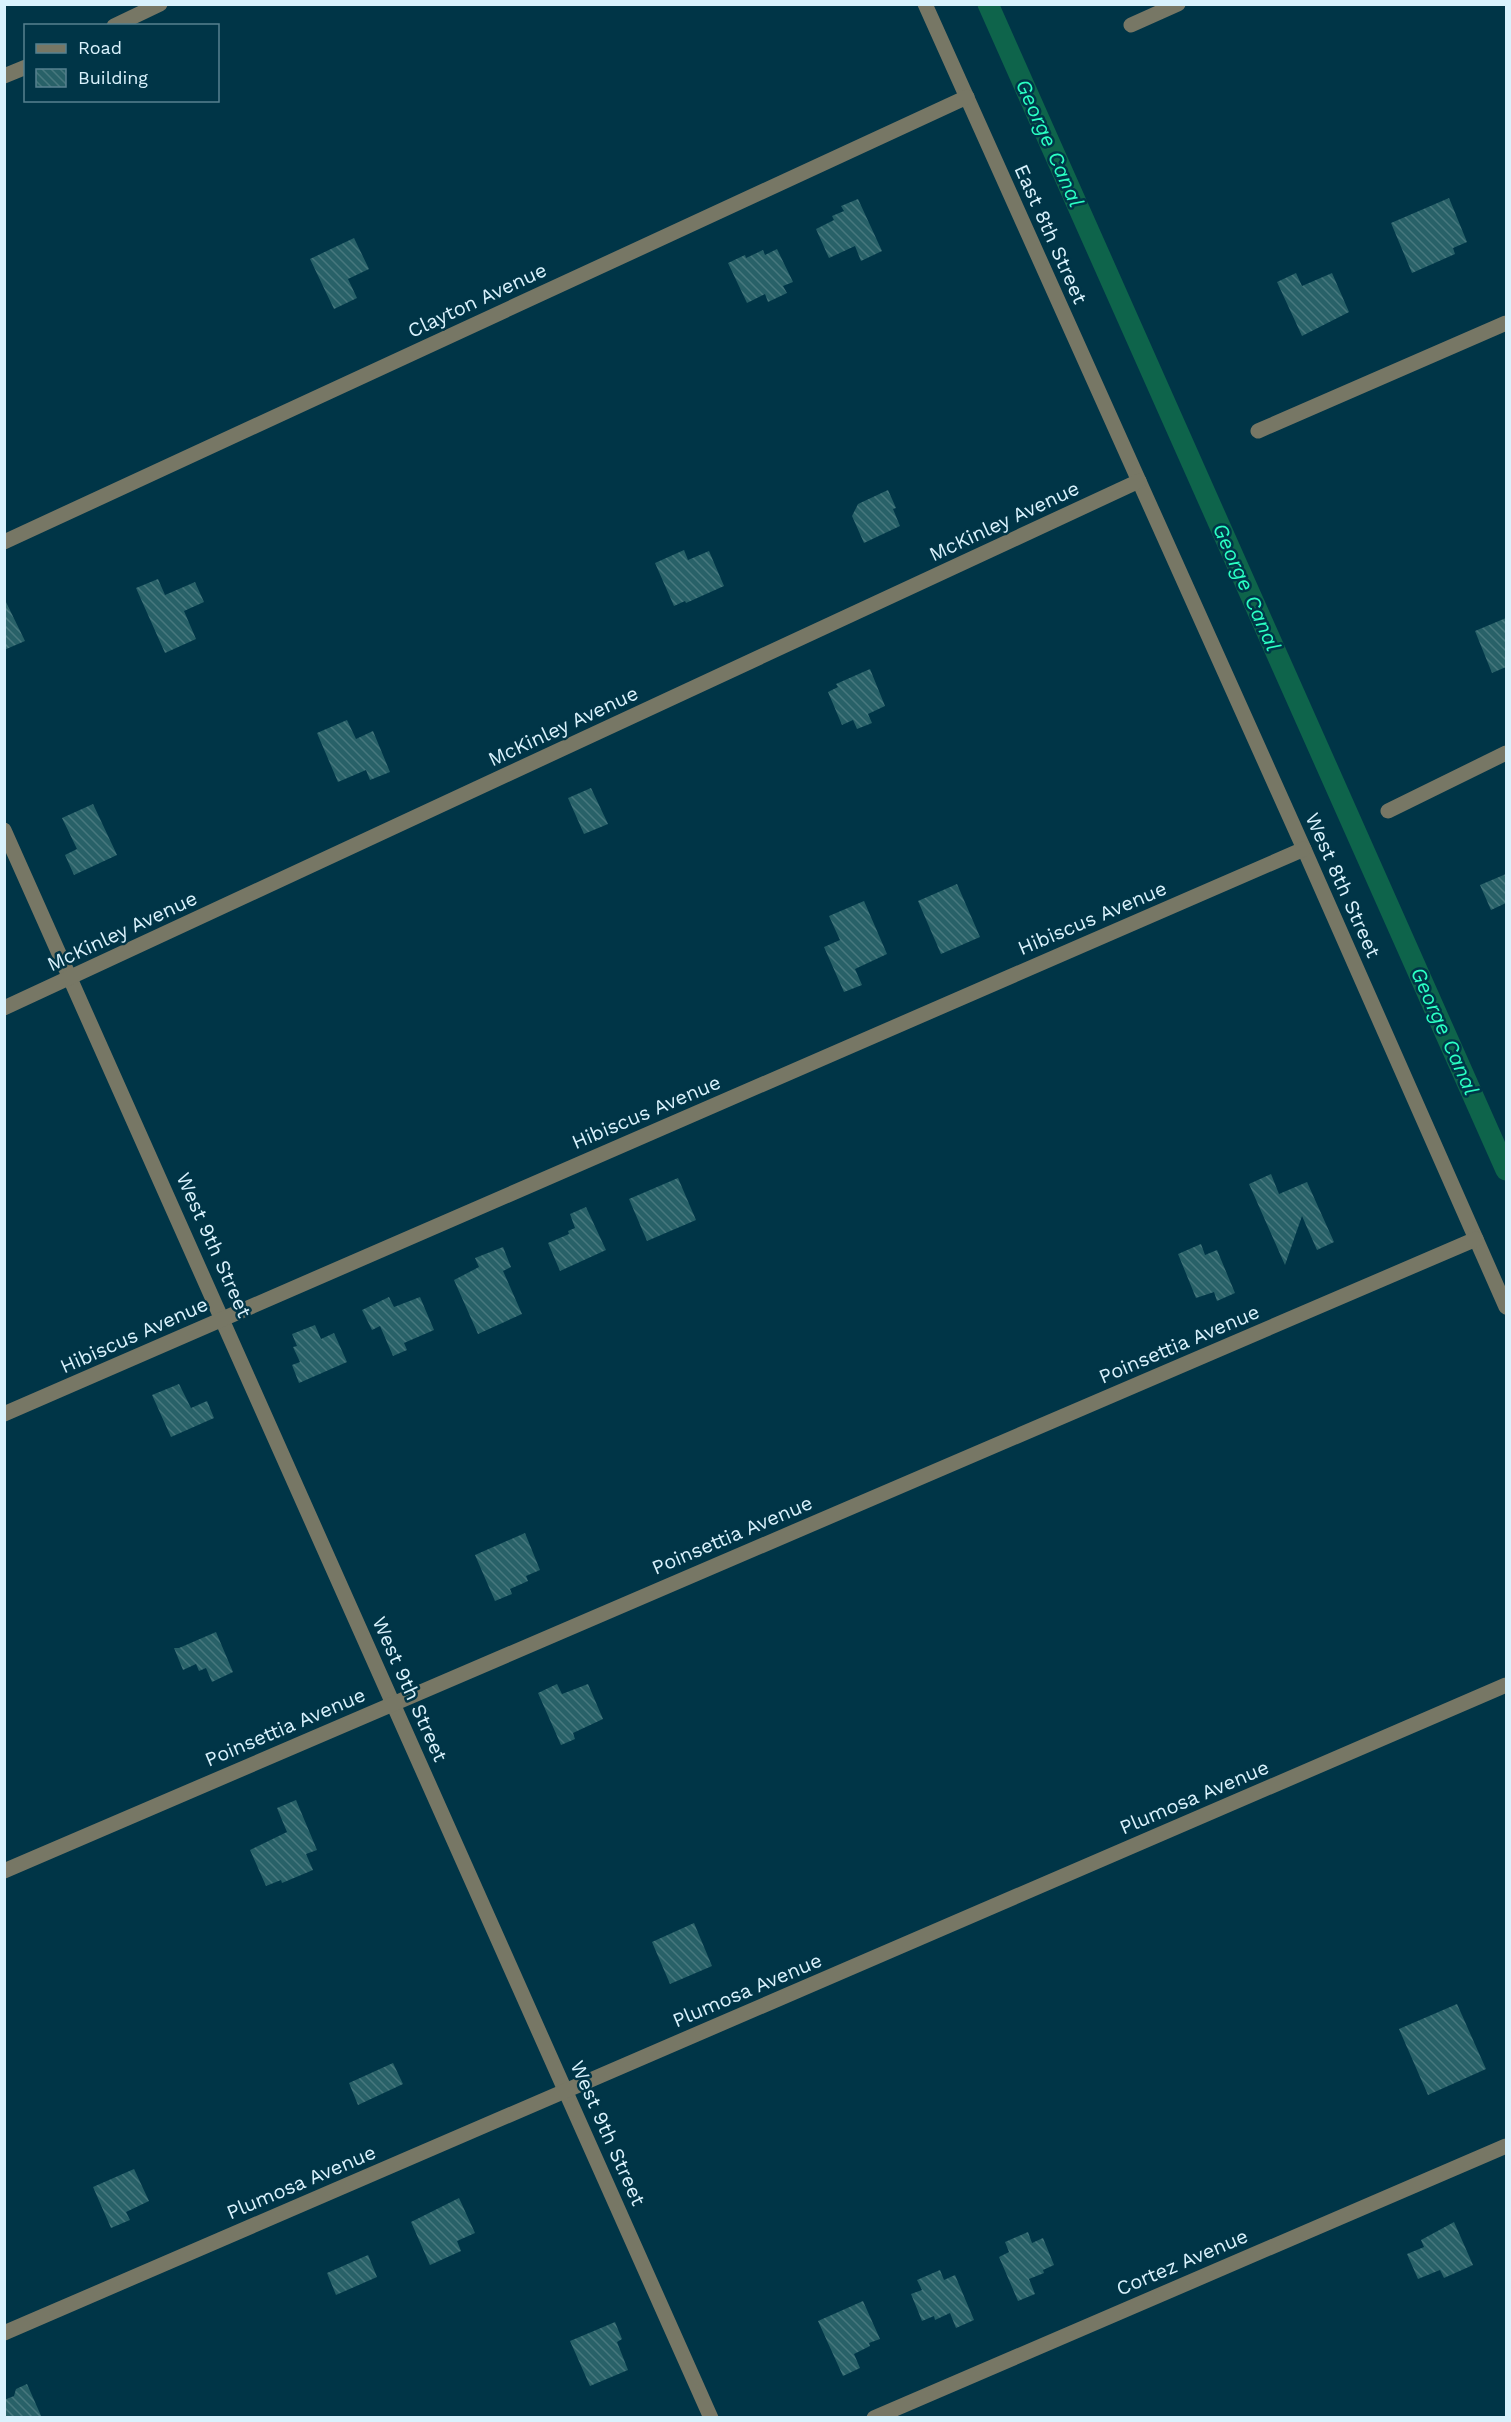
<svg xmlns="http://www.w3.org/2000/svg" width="1511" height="2422" viewBox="0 0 1511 2422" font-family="'Work Sans',sans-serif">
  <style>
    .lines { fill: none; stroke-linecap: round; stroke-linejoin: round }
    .canal { stroke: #0e644b; stroke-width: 21 }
    .building { fill: url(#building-back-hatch) }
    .minor { stroke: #777765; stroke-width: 15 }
    .labels { text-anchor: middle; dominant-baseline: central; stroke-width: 5; stroke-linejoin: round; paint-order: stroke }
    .street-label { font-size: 20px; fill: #d9f2fd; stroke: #003547 }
    .water-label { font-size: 21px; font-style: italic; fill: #2affc3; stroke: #003547 }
  </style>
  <defs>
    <pattern id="building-back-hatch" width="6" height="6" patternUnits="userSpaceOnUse" patternTransform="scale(1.5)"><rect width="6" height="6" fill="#286168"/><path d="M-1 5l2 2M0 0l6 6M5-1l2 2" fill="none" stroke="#47787e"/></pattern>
  </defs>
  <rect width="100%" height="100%" fill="#003547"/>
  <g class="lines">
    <!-- canal -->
    <polyline class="canal" points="988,4 1506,1170"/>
  </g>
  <!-- building -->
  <g class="building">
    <polygon points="1449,198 1467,242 1453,248 1455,254 1412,273 1391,223"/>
    <polygon points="858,199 882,251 861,261 855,246 829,258 816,229 834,220 832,216 844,211 841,206"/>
    <polygon points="354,238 369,269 348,279 357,298 334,309 310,259"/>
    <polygon points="777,249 793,282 783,286 787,293 768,302 765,294 747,303 728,263 745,255 746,258 763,250 765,255"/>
    <polygon points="1296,273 1302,286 1332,273 1349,312 1302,336 1277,282"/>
    <polygon points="888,490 896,508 893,509 900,526 864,543 852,516 858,504"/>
    <polygon points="684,550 688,560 709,551 724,586 686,603 685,601 674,606 655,563"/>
    <polygon points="158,579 165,595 195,582 204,602 184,611 196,639 165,653 136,588"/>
    <polygon points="4,598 25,641 4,650"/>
    <polygon points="1506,618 1506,667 1492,673 1475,631"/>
    <polygon points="870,669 885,706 868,714 872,723 857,729 853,720 842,725 828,692 838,687 836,684"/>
    <polygon points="347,720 356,739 373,731 390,772 370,780 366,770 338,782 317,733"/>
    <polygon points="591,788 608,824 584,834 568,798"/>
    <polygon points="93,804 117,855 74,875 65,855 77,849 62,818"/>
    <polygon points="1506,874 1506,903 1491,910 1480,885"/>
    <polygon points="957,884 980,937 941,954 918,901"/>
    <polygon points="864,901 887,954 855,969 862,985 844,992 824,947 840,940 829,916"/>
    <polygon points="1271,1174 1279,1194 1307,1182 1334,1242 1317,1250 1302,1216 1285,1265 1249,1184"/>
    <polygon points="678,1178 696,1220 647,1241 629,1199"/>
    <polygon points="586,1207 606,1250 560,1271 548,1243 569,1234 568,1231 575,1228 570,1214"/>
    <polygon points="1201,1244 1205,1255 1217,1250 1235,1293 1217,1301 1214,1292 1196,1298 1178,1254"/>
    <polygon points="503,1247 511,1267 503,1271 522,1314 478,1334 454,1280 479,1267 475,1258"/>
    <polygon points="389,1297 394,1307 420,1297 434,1330 404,1343 407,1350 393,1356 380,1326 372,1330 362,1310"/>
    <polygon points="315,1325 321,1339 334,1333 347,1362 299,1383 292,1365 300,1362 293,1347 297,1346 292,1334"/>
    <polygon points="179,1384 191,1408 207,1401 214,1418 171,1437 152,1395"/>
    <polygon points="525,1533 540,1570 526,1576 528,1581 510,1589 512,1594 495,1601 475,1555"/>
    <polygon points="216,1632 233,1672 212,1682 206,1668 199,1671 196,1664 183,1670 174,1648 179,1648"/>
    <polygon points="557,1684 562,1694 588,1684 603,1719 573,1733 575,1739 561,1745 538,1693"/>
    <polygon points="296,1800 317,1850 306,1854 313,1870 282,1883 281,1880 266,1886 250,1850 287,1832 277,1808"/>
    <polygon points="694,1923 712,1966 670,1984 652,1942"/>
    <polygon points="1457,2004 1486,2069 1428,2095 1399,2029"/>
    <polygon points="393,2063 403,2084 358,2105 349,2083"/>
    <polygon points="134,2169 149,2201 126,2212 130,2220 111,2228 93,2187"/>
    <polygon points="459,2198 475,2233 457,2241 461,2251 430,2265 411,2222"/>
    <polygon points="1454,2222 1473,2265 1444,2278 1440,2270 1418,2279 1407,2254 1424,2247 1421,2240"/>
    <polygon points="1028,2232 1032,2243 1043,2238 1054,2265 1043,2270 1044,2273 1029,2279 1035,2294 1018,2301 999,2257 1009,2252 1005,2242"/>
    <polygon points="368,2255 377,2277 336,2295 327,2273"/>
    <polygon points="940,2270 944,2280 955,2275 974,2320 956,2328 950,2313 935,2320 934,2316 922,2321 911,2294 922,2290 917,2280"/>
    <polygon points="863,2301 880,2339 869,2343 870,2346 854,2354 860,2368 843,2376 818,2321"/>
    <polygon points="615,2322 622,2339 617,2342 628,2370 590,2386 570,2341"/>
    <polygon points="27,2384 42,2418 4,2418 4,2400 14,2396 16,2389"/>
  </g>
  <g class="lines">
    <!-- minor -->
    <g class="minor">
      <polyline points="925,4 1304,849 1506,1307"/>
      <polyline points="1131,25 1178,4"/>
      <polyline points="114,26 160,4"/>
      <polyline points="4,76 26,67"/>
      <polyline points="1258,431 1506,323"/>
      <polyline points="4,542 967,97"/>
      <polyline points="1388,811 1506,753"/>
      <polyline points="4,830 711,2418"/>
      <polyline points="4,1008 1139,481"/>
      <polyline points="4,1414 1304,849"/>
      <polyline points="4,1871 1476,1239"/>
      <polyline points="4,2333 1506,1685"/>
      <polyline points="874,2418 1506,2146"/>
    </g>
  </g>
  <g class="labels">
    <!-- street labels -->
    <g class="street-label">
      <text transform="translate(1051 234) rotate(66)">East 8th Street</text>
      <text transform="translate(477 300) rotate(-25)">Clayton Avenue</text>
      <text transform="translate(1004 521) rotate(-25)">McKinley Avenue</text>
      <text transform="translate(563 726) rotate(-25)">McKinley Avenue</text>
      <text transform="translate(1343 885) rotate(66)">West 8th Street</text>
      <text transform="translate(1092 918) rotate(-23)">Hibiscus Avenue</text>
      <text transform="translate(122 931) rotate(-25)">McKinley Avenue</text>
      <text transform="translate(646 1112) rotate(-23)">Hibiscus Avenue</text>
      <text transform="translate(214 1245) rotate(66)">West 9th Street</text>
      <text transform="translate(134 1335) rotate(-24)">Hibiscus Avenue</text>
      <text transform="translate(1179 1344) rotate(-23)">Poinsettia Avenue</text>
      <text transform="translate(732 1535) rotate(-23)">Poinsettia Avenue</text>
      <text transform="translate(410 1689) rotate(66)">West 9th Street</text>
      <text transform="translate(285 1727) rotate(-23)">Poinsettia Avenue</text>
      <text transform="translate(1194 1797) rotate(-23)">Plumosa Avenue</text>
      <text transform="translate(747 1990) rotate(-23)">Plumosa Avenue</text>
      <text transform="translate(608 2133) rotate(66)">West 9th Street</text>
      <text transform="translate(301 2182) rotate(-23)">Plumosa Avenue</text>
      <text transform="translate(1182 2262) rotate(-23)">Cortez Avenue</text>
    </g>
    <!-- water labels -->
    <g class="water-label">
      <text transform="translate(1050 143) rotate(66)">George Canal</text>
      <text transform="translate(1247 587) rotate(66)">George Canal</text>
      <text transform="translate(1445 1031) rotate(66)">George Canal</text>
    </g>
  </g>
  <!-- border -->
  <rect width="1511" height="2422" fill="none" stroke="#d9f2fd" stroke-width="12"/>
  <!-- legend -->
  <rect x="24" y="24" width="195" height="78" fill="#003547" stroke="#578190" stroke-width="1.5"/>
  <rect x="36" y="44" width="30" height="9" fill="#777765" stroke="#578190" stroke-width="1.5"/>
  <text x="78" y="54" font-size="18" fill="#d9f2fd">Road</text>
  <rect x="36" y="69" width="30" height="18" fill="url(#building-back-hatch)" stroke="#578190" stroke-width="1.5"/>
  <text x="78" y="84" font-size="18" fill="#d9f2fd">Building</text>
</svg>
